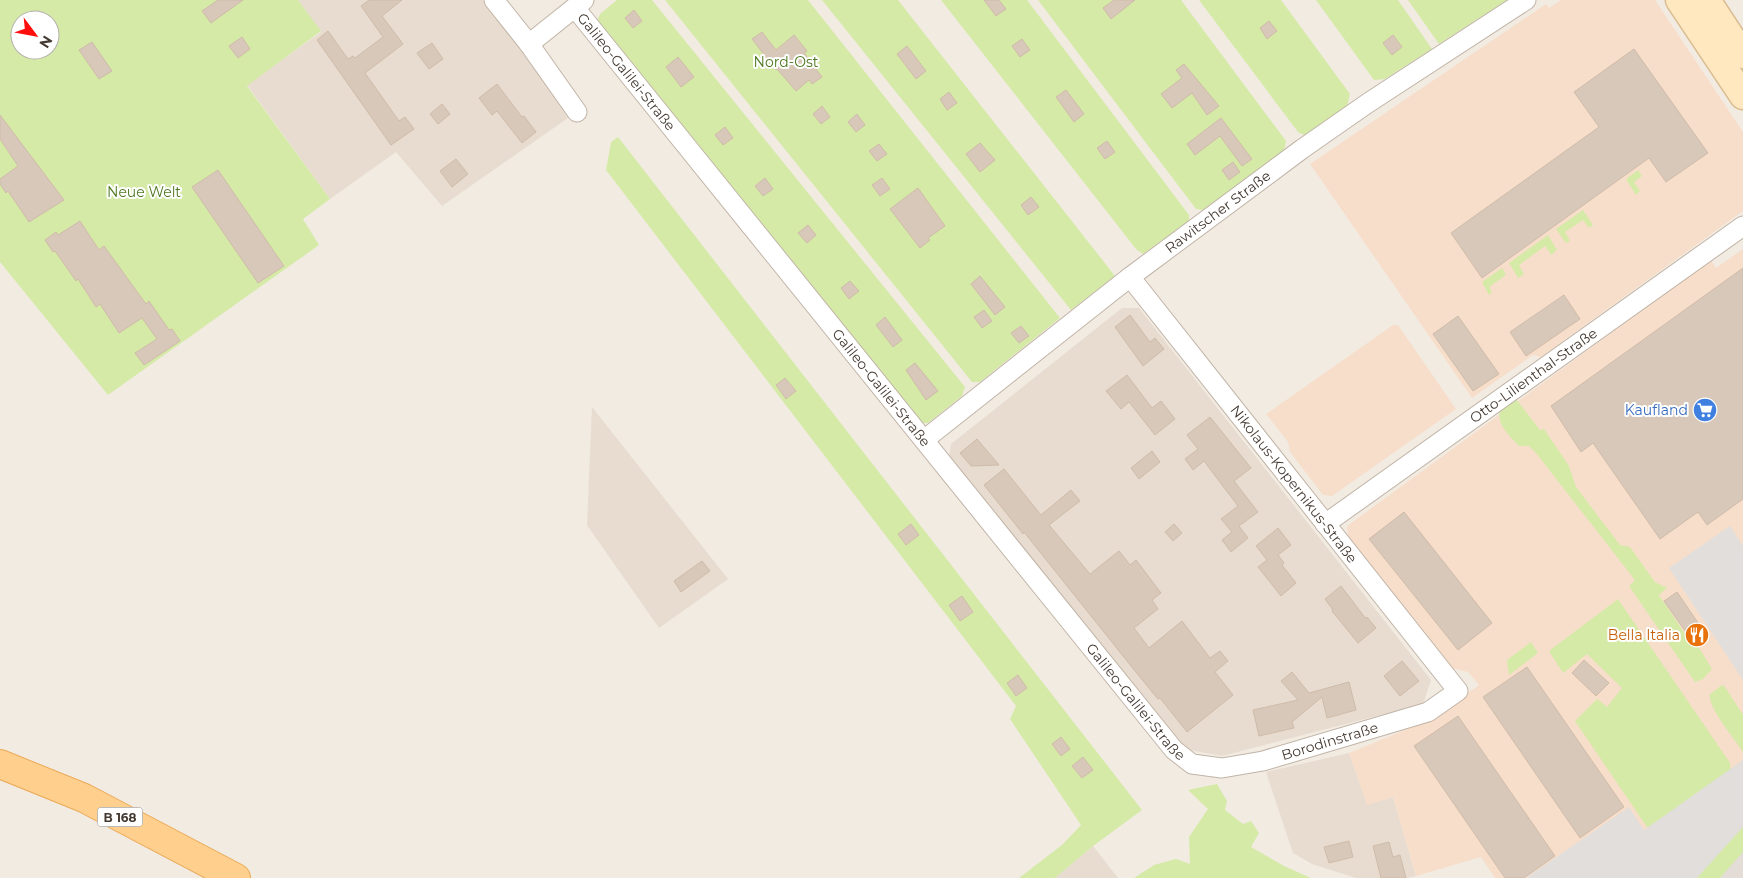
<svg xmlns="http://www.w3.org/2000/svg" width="1743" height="878" viewBox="0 0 1743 878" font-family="Montserrat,sans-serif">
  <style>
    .residential { fill: #e7dccf }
    .commercial { fill: #f7deca }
    .industrial { fill: #e4dcd7 }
    .green { fill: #d5eaa7; fill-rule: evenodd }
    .parking { fill: #e2dedb }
    .building { fill: #d7c8b9; stroke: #d0bba9 }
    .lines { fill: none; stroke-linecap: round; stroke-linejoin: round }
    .street-casing { stroke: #c1b4a7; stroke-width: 21 }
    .secondary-casing { stroke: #d9bc90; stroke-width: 29 }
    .primary-casing { stroke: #ebaa57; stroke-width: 30 }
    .street { stroke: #fff; stroke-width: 19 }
    .secondary { stroke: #ffe7bf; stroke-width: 26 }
    .primary { stroke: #ffcf8e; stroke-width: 28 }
    .labels { text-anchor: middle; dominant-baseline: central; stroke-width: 4; stroke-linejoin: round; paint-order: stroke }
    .shield { fill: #fff; stroke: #7c7570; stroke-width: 1 }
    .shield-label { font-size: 12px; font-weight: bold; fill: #443a32 }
    .park-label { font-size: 14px; fill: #4f7822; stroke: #fff }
    .street-label { font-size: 14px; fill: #443a32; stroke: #fff }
    .shop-label { font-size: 14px; fill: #366cbe; stroke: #fff; text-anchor: end }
    .food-label { font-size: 14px; fill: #c56008; stroke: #fff; text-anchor: end }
  </style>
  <rect width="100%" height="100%" fill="#f2ebe2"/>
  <!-- residential -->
  <g class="residential">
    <polygon points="298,0 483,0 531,59 568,118 442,206 396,152 330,199 247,85 321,32"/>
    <polygon points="1122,308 1139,308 1431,680 1423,704 1222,756 1180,748 949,458 951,444"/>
    <polygon points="592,407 728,579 659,628 587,525"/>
    <polygon points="1349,753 1367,804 1393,797 1416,876 1408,878 1356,878 1312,864 1293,853 1266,772"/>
    <polygon points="1093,846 1118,878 1055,878"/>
  </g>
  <!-- commercial -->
  <g class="commercial">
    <polygon points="1561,0 1655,0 1743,132 1743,211 1541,357 1533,355 1472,398 1310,164 1546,4 1549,8"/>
    <polygon points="1743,249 1743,842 1710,878 1495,878 1481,857 1416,876 1393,797 1367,805 1349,753 1432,719 1479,685 1468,672 1451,668 1348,537 1347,526 1711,260 1716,268"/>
    <polygon points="1393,325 1398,325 1456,409 1332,496 1323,495 1290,452 1288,442 1266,414"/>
  </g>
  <!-- industrial -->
  <polygon class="industrial" points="1743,842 1743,878 1710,878"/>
  <!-- green -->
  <g class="green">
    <path d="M0 0H298L321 31 247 86 330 199 303 219 319 245 108 395 0 262ZM20 20H50V50H20Z"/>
    <polygon points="617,0 652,0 965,387 962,396 928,423 919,423 595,26 600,14"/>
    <polygon points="665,0 808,0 1060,318 980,382 972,382"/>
    <polygon points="822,0 898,0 1115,276 1071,310"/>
    <polygon points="941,0 1027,0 1189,215 1189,221 1143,254 1136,249"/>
    <polygon points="1038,0 1181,0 1286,141 1284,151 1203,210 1196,209"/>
    <polygon points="1199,0 1281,0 1350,94 1347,106 1306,136 1298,132"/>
    <polygon points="1316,0 1398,0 1432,49 1385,79 1374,80"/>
    <polygon points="1408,0 1507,0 1439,44"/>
    <polygon points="618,137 1142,810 1093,846 1055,878 1019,878 1062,845 1081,825 1010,719 1016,706 606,170 611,142"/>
    <polygon points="1638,170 1642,176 1634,182 1640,191 1636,195 1626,179"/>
    <polygon points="1583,210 1593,225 1589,228 1583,220 1565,232 1570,241 1566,243 1556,229"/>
    <polygon points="1548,235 1557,250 1551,255 1545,246 1519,265 1524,274 1518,278 1509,263"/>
    <polygon points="1502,268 1506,275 1489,287 1492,292 1489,295 1482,282"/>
    <path d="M1516 399 1540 430 1544 429 1569 466 1576 487 1620 545 1630 547 1655 582 1667 588 1659 595 1694 647 1698 646 1712 669 1703 679 1695 682 1629 586 1635 580 1536 453 1529 446H1519C1510 436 1496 425 1500 410Z"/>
    <polygon points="1618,599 1730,763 1731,774 1649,830 1575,721 1597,699 1607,707 1622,688 1587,654 1563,673 1549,651"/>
    <polygon points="1531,642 1538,653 1509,675 1507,660"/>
    <path d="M1722 685 1725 687 1743 715V752C1735 739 1707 707 1710 694Z"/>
    <polygon points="1217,784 1227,801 1225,810 1243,824 1251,821 1259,833 1251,847 1284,866 1311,878 1134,878 1154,865 1176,859 1190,864 1189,837 1208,809 1188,790"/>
    <polygon points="1743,821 1743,852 1720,878 1688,878"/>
  </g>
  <!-- parking -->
  <g class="parking">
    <polygon points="1730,526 1743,546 1743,680 1669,568"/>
    <polygon points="1743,760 1743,827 1697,878 1526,878 1629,807 1644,830"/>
  </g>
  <!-- building -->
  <g class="building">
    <polygon points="218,0 243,0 211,23 202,11"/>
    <polygon points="369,0 402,0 382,16 403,44 365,73 399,121 405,117 414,129 391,145 317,40 328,31 348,59 353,56 355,58 383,37 361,6"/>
    <polygon points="984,0 999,0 1006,9 996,16"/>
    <polygon points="1114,0 1135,0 1111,19 1103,8"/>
    <polygon points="634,10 642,21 633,28 625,18"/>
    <polygon points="1269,21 1277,31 1267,39 1260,28"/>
    <polygon points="762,32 776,50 794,35 807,51 804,53 822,77 812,84 809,80 796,91 777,69 776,70 752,39"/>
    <polygon points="1393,35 1402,47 1392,55 1383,43"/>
    <polygon points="242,37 250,49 238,58 229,46"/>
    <polygon points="1022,39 1030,50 1020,57 1012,46"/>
    <polygon points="92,42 112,71 99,79 79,50"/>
    <polygon points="432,43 443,59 429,69 417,53"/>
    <polygon points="907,46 926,71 916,79 897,54"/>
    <polygon points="1634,49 1708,153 1666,182 1649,158 1482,278 1451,233 1599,127 1574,92"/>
    <polygon points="678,57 694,77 681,87 666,67"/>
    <polygon points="1184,64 1219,106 1207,115 1192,93 1172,108 1161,94 1182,78 1176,70"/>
    <polygon points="497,84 522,117 524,116 536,132 522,143 497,111 492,115 479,98"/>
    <polygon points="1066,90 1084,114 1074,122 1056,97"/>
    <polygon points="949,92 957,103 947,110 940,99"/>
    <polygon points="442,104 450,114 438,124 430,114"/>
    <polygon points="822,106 830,117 821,124 813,114"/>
    <polygon points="857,114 865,125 856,132 848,122"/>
    <polygon points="0,115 64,200 29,222 8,191 6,193 0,184 0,179 18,166 0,139"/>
    <polygon points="1221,118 1252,159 1242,166 1220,136 1195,155 1187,144"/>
    <polygon points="725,127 733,138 723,145 715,135"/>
    <polygon points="1107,141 1115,152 1105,159 1097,148"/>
    <polygon points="980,143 995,160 980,172 966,154"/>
    <polygon points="879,144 887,154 877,161 869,151"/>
    <polygon points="456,159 468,174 452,187 440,171"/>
    <polygon points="1233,162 1240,172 1229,180 1222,170"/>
    <polygon points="218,170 284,266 258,283 192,187"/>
    <polygon points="765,178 773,189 763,196 755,186"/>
    <polygon points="882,178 890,189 880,196 872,185"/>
    <polygon points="918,188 945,226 928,238 930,240 920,248 890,209"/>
    <polygon points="1031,197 1039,207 1028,215 1021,205"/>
    <polygon points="80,221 99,250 104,246 146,304 149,301 169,330 172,329 180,341 144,365 135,353 157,339 142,318 119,333 100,304 96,307 78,279 76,281 55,251 53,252 45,240 56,232 58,235"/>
    <polygon points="808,225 816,235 807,243 798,233"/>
    <polygon points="1743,268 1743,499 1707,525 1698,512 1660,539 1593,443 1581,452 1551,406"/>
    <polygon points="980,276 1005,307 995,315 971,284"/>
    <polygon points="850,281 859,291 849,299 841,288"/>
    <polygon points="1564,295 1580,319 1526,356 1510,332"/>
    <polygon points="984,310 992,321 982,328 974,317"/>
    <polygon points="1130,315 1150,342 1155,338 1164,349 1143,366 1115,327"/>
    <polygon points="1458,316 1499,374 1473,391 1433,334"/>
    <polygon points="885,317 902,340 893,347 876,325"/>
    <polygon points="1021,326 1029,336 1019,343 1011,333"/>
    <polygon points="915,363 938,391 926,400 906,370"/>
    <polygon points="1127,375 1152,408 1161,401 1175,419 1155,435 1129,402 1121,409 1106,391"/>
    <polygon points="785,378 796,391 786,399 776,385"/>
    <polygon points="1210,417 1251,468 1234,481 1258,512 1239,526 1248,538 1231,552 1222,540 1232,532 1221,519 1238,506 1204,461 1193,470 1185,459 1198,449 1187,435"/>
    <polygon points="977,439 999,465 971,466 960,453"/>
    <polygon points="1152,451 1160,462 1139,479 1131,468"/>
    <polygon points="1004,469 1041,515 1071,490 1080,501 1049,525 1090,574 1119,551 1130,565 1136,560 1161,593 1152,600 1158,609 1134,628 1149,648 1182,621 1210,658 1220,651 1228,661 1215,672 1233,695 1187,732 1160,698 1158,699 1139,676 1024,532 1023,534 984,485"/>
    <polygon points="1404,512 1492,623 1458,650 1369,539"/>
    <polygon points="911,524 919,535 906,545 898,534"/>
    <polygon points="1174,524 1182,533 1173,541 1165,532"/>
    <polygon points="1278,528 1291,545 1278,555 1284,563 1282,565 1296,583 1281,596 1258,567 1267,560 1256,546"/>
    <polygon points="702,561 710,571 681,592 674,581"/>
    <polygon points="1341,586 1366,619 1367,617 1376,628 1358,643 1332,611 1333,610 1325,599"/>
    <polygon points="1677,592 1707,636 1695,645 1664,601"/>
    <polygon points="962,596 973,612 960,621 949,605"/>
    <polygon points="1584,660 1609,683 1596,696 1572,673"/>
    <polygon points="1402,661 1419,681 1400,696 1384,676"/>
    <polygon points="1527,667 1624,807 1580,838 1483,697"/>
    <polygon points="1292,672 1309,693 1349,682 1356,710 1327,718 1322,697 1292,722 1294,728 1259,736 1253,710 1298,700 1281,681"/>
    <polygon points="1018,675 1027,688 1016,696 1007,683"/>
    <polygon points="1458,716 1555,856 1524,878 1505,878 1414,746"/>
    <polygon points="1061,737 1070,749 1061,756 1052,744"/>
    <polygon points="1083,757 1093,770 1082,778 1072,766"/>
    <polygon points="1349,841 1353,857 1329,863 1324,847"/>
    <polygon points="1389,842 1393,857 1400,855 1406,878 1381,878 1373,846"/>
  </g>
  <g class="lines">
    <!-- street casing -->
    <g class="street-casing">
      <g id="street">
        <polyline points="494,0 529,44 577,112"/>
        <path id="s1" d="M575 8 1174 750 1192 764 1222 768 1263 761 1428 712 1458 691 1130 277"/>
        <polyline points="529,44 584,0"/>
        <path id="s2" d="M924 440 1130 277 1302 149 1368 103 1526 0"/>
        <path id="s3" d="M1325 524 1743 226"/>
      </g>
    </g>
    <!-- secondary casing -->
    <g class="secondary-casing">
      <g id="secondary">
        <polyline points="1679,0 1743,96"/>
        <polyline points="1707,0 1743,55"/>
      </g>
    </g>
    <!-- primary casing -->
    <g class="primary-casing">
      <polyline id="primary" points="0,764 84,798 236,878"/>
    </g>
    <!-- street -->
    <use href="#street" class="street"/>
    <!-- secondary -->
    <use href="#secondary" class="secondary"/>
    <!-- primary -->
    <use href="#primary" class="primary"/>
  </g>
  <!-- icons -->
  <defs>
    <g id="supermarket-disc" transform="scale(1.25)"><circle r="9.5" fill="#3f7fe0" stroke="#fff"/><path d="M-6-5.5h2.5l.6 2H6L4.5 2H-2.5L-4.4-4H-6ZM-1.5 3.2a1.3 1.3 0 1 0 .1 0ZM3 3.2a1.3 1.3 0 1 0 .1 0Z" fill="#fff"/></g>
    <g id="restaurant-disc" transform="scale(1.25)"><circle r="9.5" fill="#e8710a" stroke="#fff"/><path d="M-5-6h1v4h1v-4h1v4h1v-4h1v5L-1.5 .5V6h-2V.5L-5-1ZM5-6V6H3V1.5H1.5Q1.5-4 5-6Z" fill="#fff"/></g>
  </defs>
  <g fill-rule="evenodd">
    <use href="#supermarket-disc" x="1705" y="410"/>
    <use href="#restaurant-disc" x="1697" y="635"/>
  </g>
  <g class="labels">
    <!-- shield labels -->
    <rect class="shield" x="97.5" y="807.5" width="45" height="19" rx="4"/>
    <g class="shield-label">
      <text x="120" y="817">B 168</text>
    </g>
    <!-- park labels -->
    <g class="park-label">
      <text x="786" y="62">Nord-Ost</text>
      <text x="144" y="192">Neue Welt</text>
    </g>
    <!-- street labels -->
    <g class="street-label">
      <text stroke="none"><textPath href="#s1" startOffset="82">Galileo-Galilei-Straße</textPath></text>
      <text stroke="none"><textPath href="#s2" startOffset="372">Rawitscher Straße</textPath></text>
      <text stroke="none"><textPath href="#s3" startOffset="256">Otto-Lilienthal-Straße</textPath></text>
      <text stroke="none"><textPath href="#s1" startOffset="488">Galileo-Galilei-Straße</textPath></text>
      <text transform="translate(1294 484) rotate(52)">Nikolaus-Kopernikus-Straße</text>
      <text stroke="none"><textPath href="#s1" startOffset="892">Galileo-Galilei-Straße</textPath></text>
      <text stroke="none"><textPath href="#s1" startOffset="1118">Borodinstraße</textPath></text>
    </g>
    <!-- shop labels -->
    <g class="shop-label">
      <text x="1688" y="410">Kaufland</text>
    </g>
    <!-- food labels -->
    <g class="food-label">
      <text x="1680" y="635">Bella Italia</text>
    </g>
  </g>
  <!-- north arrow -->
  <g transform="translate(35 35) rotate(122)"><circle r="24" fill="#ffffff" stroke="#b4b0ad"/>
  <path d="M0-4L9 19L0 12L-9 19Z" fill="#ff0f0c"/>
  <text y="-8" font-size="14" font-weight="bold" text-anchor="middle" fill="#443a32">N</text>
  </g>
</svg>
